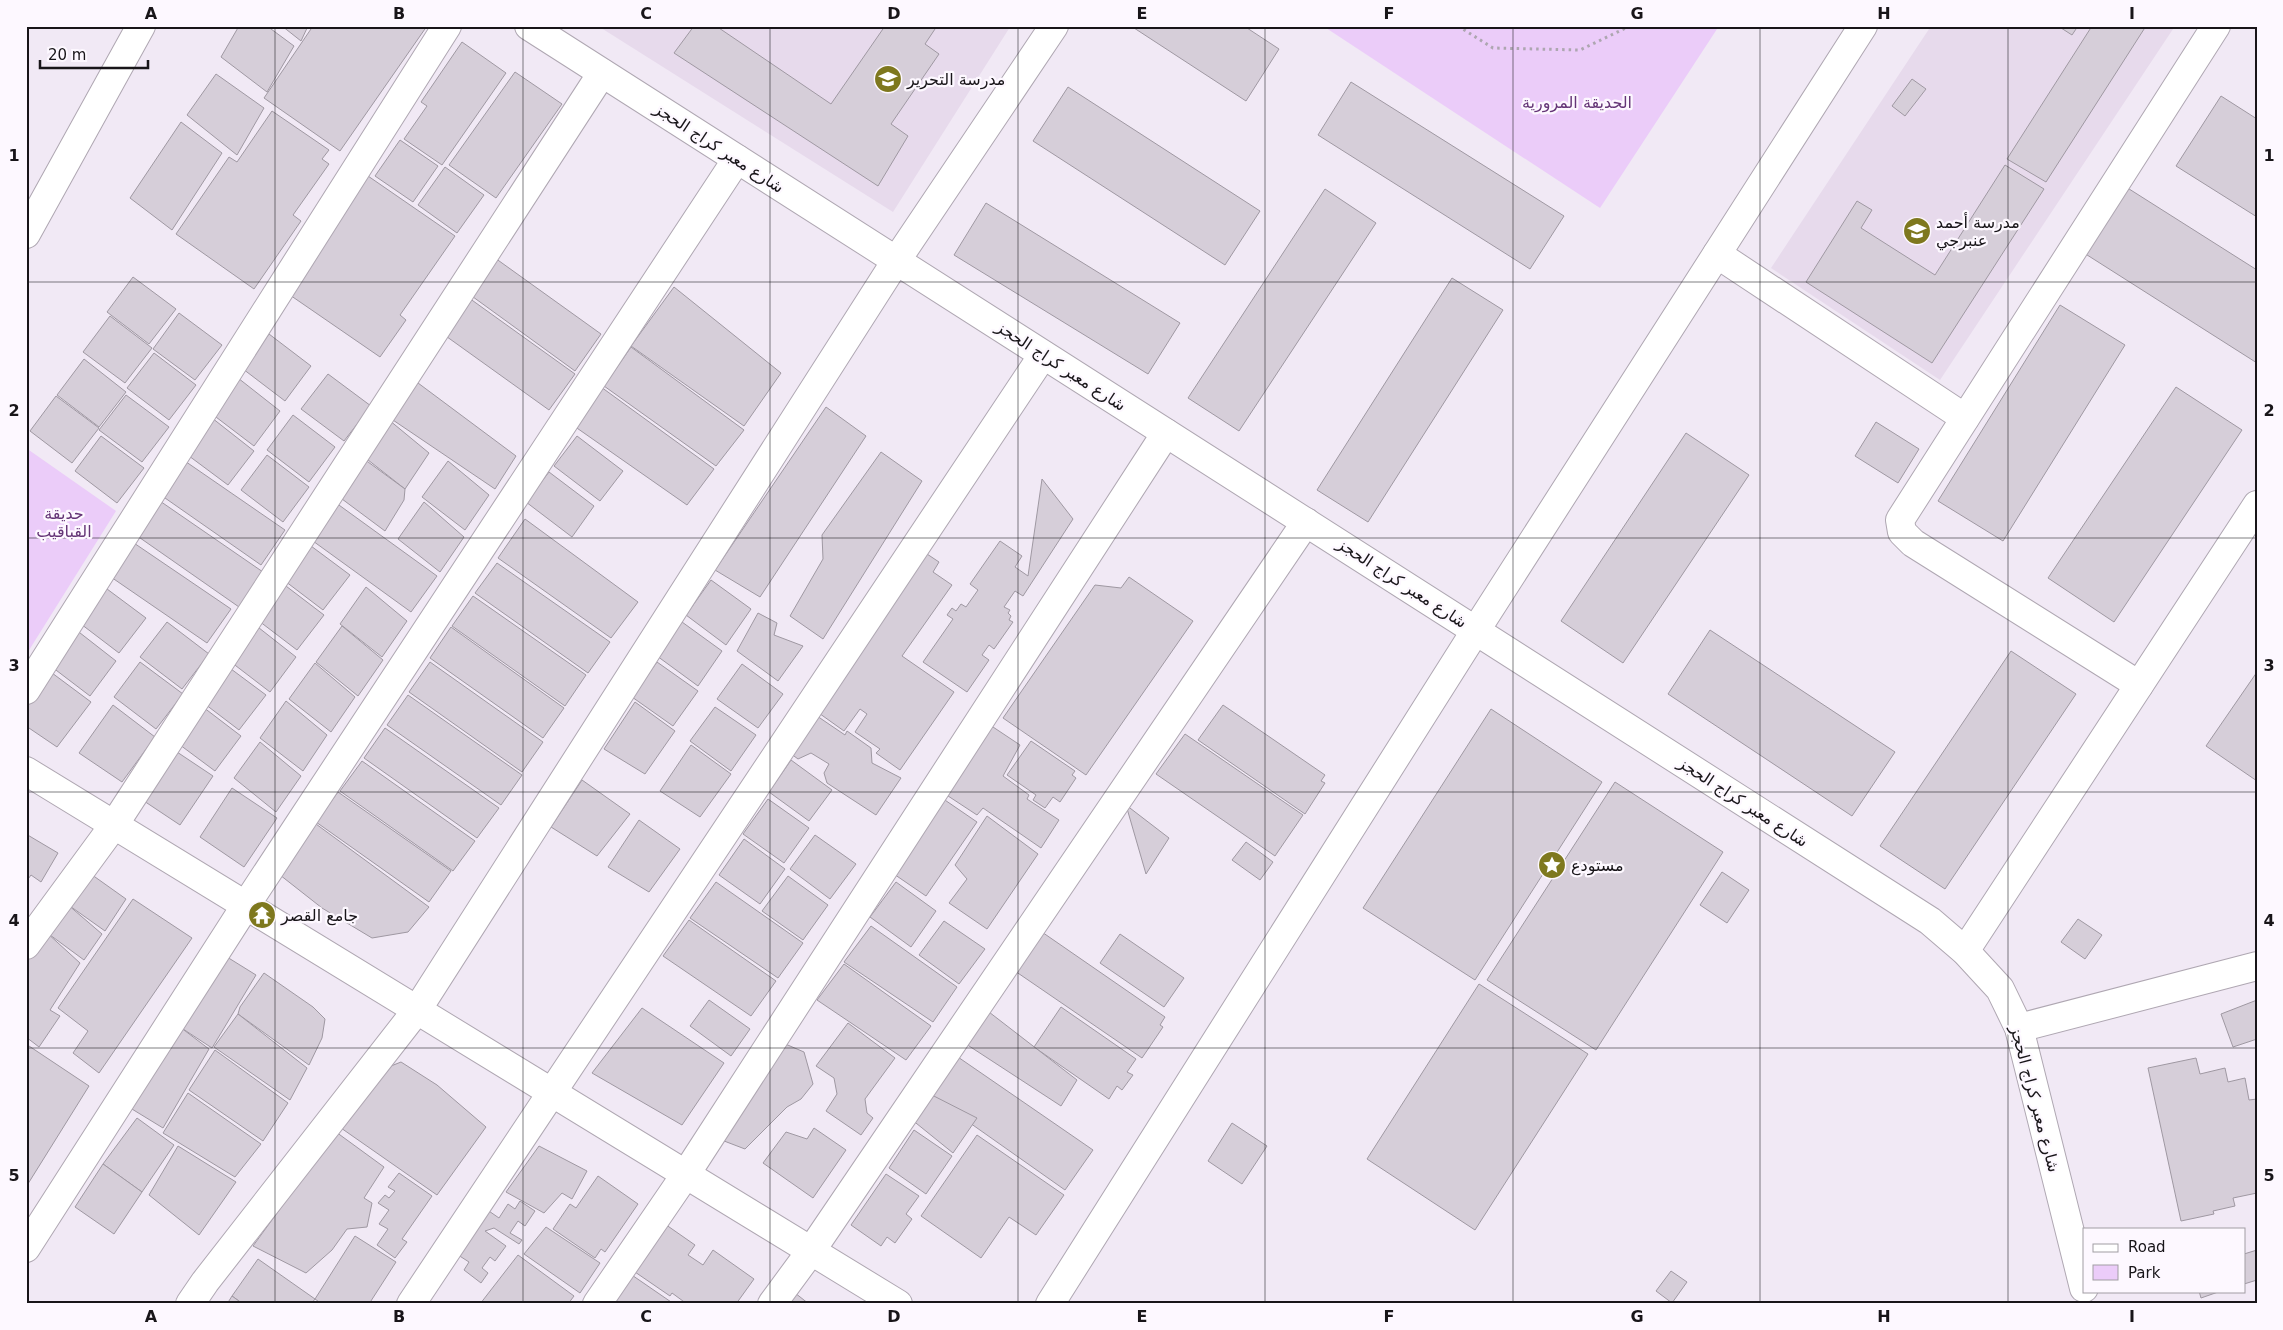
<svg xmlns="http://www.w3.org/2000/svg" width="2283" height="1330" viewBox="0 0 2283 1330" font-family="'DejaVu Sans',Vazirmatn,sans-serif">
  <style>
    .built { fill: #e7daec }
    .green { fill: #ebccf9 }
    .building { fill: #d6ced9; stroke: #9f98a2 }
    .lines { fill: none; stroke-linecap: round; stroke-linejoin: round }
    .minor-casing { stroke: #afa7b2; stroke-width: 30 }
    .path { stroke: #ada6b0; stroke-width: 3; stroke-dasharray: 2.5 4; stroke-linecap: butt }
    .minor { stroke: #fff; stroke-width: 28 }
    .grid { fill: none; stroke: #181519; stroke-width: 1; stroke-opacity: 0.55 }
    .labels { text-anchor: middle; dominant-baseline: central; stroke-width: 4.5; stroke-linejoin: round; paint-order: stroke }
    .poi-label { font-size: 16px; fill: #181519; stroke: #fdf8ff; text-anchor: start }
    .park-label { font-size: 16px; fill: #653577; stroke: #fdf8ff }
    .street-label { font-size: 16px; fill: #181519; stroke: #fdf8ff }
    .neatline { fill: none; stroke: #181519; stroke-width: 2 }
    .grid-label { font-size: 16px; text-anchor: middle; font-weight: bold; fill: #181519 }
  </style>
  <rect width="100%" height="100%" fill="#f1e9f5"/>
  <!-- built -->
  <g class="built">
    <polygon points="598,26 1008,26 1010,27 893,212"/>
    <polygon points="1931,26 2175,26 1940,380 1771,268"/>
  </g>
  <!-- green -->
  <g class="green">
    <polygon points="1323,26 1719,26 1600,208"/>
    <polygon points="26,448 116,511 26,655"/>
  </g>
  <!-- building -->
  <g class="building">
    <polygon points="239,26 267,26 294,46 267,92 221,57"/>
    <polygon points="282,26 308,26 301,41"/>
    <polygon points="313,26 427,26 340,151 264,98"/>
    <polygon points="694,26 716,26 831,104 885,26 937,26 925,44 939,54 891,124 908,136 878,186 674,53"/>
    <polygon points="1131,26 1244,26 1279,49 1246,101"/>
    <polygon points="2058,26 2078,26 2072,35"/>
    <polygon points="2092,26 2146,26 2046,182 2007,159"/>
    <polygon points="462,42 506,73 442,165 404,139 427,106 421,102"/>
    <polygon points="515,72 562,104 496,198 449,165"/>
    <polygon points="216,74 264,108 237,155 187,115"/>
    <polygon points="1912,79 1926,89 1905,116 1892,106"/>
    <polygon points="1351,82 1564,216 1530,269 1318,135"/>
    <polygon points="1068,87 1260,211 1225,265 1033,141"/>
    <polygon points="2221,96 2257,119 2257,217 2176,166"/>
    <polygon points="272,111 329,150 322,159 329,164 293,215 301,221 254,289 176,234 229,157 237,162"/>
    <polygon points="181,122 222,153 172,230 130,198"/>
    <polygon points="400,140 438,166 413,202 375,176"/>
    <polygon points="2005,165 2044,189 1932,363 1806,282 1857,201 1872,210 1861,228 1935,275"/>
    <polygon points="445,167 484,195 457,233 418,205"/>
    <polygon points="368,176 455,236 400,315 406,320 380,357 287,293"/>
    <polygon points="2126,187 2257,270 2257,363 2084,253"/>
    <polygon points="1325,189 1376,223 1239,431 1188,398"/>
    <polygon points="986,203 1180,323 1148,374 954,255"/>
    <polygon points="495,258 601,334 575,371 469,294"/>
    <polygon points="133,277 176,309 149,344 107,312"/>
    <polygon points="1452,278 1503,310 1368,522 1317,490"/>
    <polygon points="674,287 781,373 744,426 631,346"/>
    <polygon points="469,298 575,374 549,410 443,334"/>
    <polygon points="2060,305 2125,345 2003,541 1938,501"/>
    <polygon points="179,313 222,345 195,380 153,349"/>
    <polygon points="110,316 152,348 125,383 83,352"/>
    <polygon points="269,334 311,366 285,401 243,369"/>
    <polygon points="631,347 744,430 716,466 604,386"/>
    <polygon points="154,353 196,385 169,420 127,388"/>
    <polygon points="84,359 126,392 99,427 57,395"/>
    <polygon points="328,374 371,406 344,441 301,409"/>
    <polygon points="238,378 280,411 254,446 212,414"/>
    <polygon points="414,380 516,456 495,489 387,416"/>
    <polygon points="601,387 714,469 687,505 574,426"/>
    <polygon points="2176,387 2242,430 2114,622 2048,578"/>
    <polygon points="126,395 169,427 142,462 99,430"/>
    <polygon points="56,396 99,428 72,463 30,431"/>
    <polygon points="826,407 866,436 760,597 715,570"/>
    <polygon points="293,415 335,447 309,482 267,450"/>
    <polygon points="212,418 254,451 228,485 185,453"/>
    <polygon points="389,420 429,453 405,489 363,456"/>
    <polygon points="1876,422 1919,449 1898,483 1855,456"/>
    <polygon points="1686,433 1749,475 1623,663 1561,621"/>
    <polygon points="101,436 144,468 117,503 75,471"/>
    <polygon points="577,436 623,471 600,501 554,466"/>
    <polygon points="881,452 922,481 823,639 790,616 823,559 822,535"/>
    <polygon points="267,455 309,487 283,522 241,490"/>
    <polygon points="179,457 285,530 261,565 155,491"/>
    <polygon points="364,459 405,489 404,500 385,531 338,496"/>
    <polygon points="448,461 489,495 465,530 422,497"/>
    <polygon points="549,472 594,506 572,537 526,502"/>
    <polygon points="1042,479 1073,519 1023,596 1015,591 1004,607 1010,610 1008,613 1011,616 1009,620 1013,622 994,649 989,645 982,655 989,660 967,692 923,662 953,619 947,615 952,608 956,611 961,604 966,607 978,590 970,584 1000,541 1022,556 1015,567 1028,576"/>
    <polygon points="157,499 263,572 239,607 133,533"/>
    <polygon points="332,500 437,576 411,612 306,536"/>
    <polygon points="424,502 464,537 440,572 398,539"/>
    <polygon points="525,519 638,602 611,638 498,558"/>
    <polygon points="128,539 231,609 207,643 108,575"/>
    <polygon points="307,543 350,575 323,610 281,578"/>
    <polygon points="921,550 939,562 933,572 952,585 902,656 954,692 900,770 876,753 880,749 855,732 867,714 860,709 844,731 816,711"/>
    <polygon points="497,563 610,642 588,673 475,593"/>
    <polygon points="1129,577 1193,621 1086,775 1003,718 1095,585 1121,588"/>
    <polygon points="711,580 751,609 726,645 686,615"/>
    <polygon points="282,583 324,615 297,650 255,618"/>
    <polygon points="103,586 146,618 119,653 77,621"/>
    <polygon points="366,587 407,621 382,657 340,624"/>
    <polygon points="473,596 586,675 565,706 452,626"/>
    <polygon points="758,613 777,623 774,635 803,646 778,681 737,651"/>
    <polygon points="167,622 209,654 182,689 140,657"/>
    <polygon points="682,622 722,651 698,686 657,656"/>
    <polygon points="254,624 296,657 270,692 227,659"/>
    <polygon points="342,626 383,660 358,696 316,662"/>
    <polygon points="451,627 564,708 543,738 430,658"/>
    <polygon points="75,629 116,661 90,696 48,664"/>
    <polygon points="1710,630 1895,752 1852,816 1668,694"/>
    <polygon points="2011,651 2076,694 1945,889 1880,846"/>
    <polygon points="140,662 183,694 156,729 114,697"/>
    <polygon points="430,662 543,742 522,772 409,692"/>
    <polygon points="657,662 698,691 673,726 632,697"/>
    <polygon points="223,663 266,695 239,730 197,698"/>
    <polygon points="315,663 355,697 331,732 289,699"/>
    <polygon points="742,664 783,694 758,728 717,699"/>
    <polygon points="48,670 91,702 57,747 26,726 26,701"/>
    <polygon points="2257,672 2257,781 2206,746"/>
    <polygon points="408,695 522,775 501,805 387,725"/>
    <polygon points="286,701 327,735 303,771 260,738"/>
    <polygon points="635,702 675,731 645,774 604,749"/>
    <polygon points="199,704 241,736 215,771 172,739"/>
    <polygon points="113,705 155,737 122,782 79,753"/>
    <polygon points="1223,705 1325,775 1321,781 1325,783 1305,814 1198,740"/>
    <polygon points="715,707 756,735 731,771 690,741"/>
    <polygon points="1491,709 1602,782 1475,980 1363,908"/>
    <polygon points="817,716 845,735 847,731 871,748 872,763 901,778 876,815 827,783 824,773 829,764 811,753 798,759 790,753"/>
    <polygon points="987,723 1020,745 1003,776 1029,795 1027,799 1059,820 1041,848 983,808 977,815 942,792"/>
    <polygon points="385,728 499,808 477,838 364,758"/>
    <polygon points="1185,734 1303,815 1275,856 1156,774"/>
    <polygon points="1031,741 1075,771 1072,775 1076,778 1060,802 1053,797 1045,808 1033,800 1036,795 1007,775"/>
    <polygon points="260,742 301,776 276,812 234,778"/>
    <polygon points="691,745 731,774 700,817 660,791"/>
    <polygon points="168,746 213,776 180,825 135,795"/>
    <polygon points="791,760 832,790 809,821 769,792"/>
    <polygon points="362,761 475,841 453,871 340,791"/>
    <polygon points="582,780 630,814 597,856 551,827"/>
    <polygon points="1615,782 1723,852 1596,1050 1487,980"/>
    <polygon points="232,788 277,818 244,867 200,837"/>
    <polygon points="338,792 451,871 429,902 316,822"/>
    <polygon points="939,796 977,822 926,896 888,870"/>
    <polygon points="768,799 809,828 784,863 743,834"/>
    <polygon points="1126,805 1169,838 1146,874"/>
    <polygon points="987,816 1038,854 987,929 949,903 967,879 955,865"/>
    <polygon points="639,820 680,849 649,892 608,867"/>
    <polygon points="316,824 429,907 408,932 372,938 322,908 280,875"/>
    <polygon points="26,834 58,853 41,882 31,875 26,882"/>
    <polygon points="815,835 856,864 830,899 790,869"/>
    <polygon points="744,839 785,869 760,904 719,875"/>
    <polygon points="1246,842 1273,862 1260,880 1232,860"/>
    <polygon points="88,872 126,899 105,931 67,904"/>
    <polygon points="1722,872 1749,890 1727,923 1700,905"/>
    <polygon points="788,876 828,905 803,940 762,911"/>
    <polygon points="716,882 803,943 778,978 690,918"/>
    <polygon points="896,882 936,911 911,947 870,917"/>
    <polygon points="133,899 192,938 99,1073 73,1053 88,1031 58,1008"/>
    <polygon points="67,904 102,934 84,960 46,932"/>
    <polygon points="2078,919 2102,935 2085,959 2061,942"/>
    <polygon points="689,920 776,981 751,1016 663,956"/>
    <polygon points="944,921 985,949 959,984 919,955"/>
    <polygon points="871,926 957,987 933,1022 844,962"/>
    <polygon points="1039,930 1165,1017 1160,1025 1163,1027 1142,1058 1012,969"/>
    <polygon points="46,932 80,963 50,1010 60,1016 39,1047 26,1037 26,958"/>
    <polygon points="1120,934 1184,978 1164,1007 1100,963"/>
    <polygon points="227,957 256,975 212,1048 180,1027"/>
    <polygon points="844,964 931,1026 906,1060 817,1000"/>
    <polygon points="264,973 313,1007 325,1019 322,1038 309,1065 238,1014 240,1007"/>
    <polygon points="1479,984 1588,1054 1475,1230 1367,1159"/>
    <polygon points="709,1000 750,1029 731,1056 690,1026"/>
    <polygon points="2257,1000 2257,1039 2233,1047 2221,1014"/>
    <polygon points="1061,1007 1136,1059 1127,1072 1133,1075 1122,1090 1117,1086 1109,1099 1034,1047"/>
    <polygon points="642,1008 724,1063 682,1125 592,1073"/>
    <polygon points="989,1012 1077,1080 1061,1106 966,1044"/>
    <polygon points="238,1014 307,1068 290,1100 214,1047"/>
    <polygon points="848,1023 895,1058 865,1099 867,1113 873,1118 861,1135 826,1111 837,1094 834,1078 816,1066"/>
    <polygon points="180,1027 209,1049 163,1128 127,1106"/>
    <polygon points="783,1043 804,1052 813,1084 801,1099 787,1107 745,1149 711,1136"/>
    <polygon points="26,1044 89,1086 26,1187"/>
    <polygon points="215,1050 288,1103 263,1141 189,1090"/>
    <polygon points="955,1055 1093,1150 1065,1190 926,1092"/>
    <polygon points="2196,1058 2200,1074 2225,1068 2228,1082 2245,1078 2249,1100 2257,1099 2257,1193 2233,1198 2235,1206 2213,1211 2214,1214 2181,1221 2148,1068"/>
    <polygon points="401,1062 437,1085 486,1127 437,1195 341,1128 381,1070"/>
    <polygon points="926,1092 977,1118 953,1153 911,1119"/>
    <polygon points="188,1093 261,1144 235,1177 163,1133"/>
    <polygon points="137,1118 174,1145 142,1192 103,1164"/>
    <polygon points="1232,1123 1267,1146 1242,1184 1208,1161"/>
    <polygon points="814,1128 846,1150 813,1198 763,1163 786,1132 807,1139"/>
    <polygon points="914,1130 952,1156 926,1194 889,1168"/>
    <polygon points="336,1132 384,1167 364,1198 372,1203 367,1227 347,1229 332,1250 306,1273 253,1246"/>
    <polygon points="977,1135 1064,1195 1036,1235 1009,1217 981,1258 921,1216"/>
    <polygon points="178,1146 236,1182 199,1235 149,1195"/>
    <polygon points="539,1146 587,1171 572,1199 562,1193 544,1213 506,1192"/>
    <polygon points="103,1164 142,1192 114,1234 75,1207"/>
    <polygon points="399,1173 432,1196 402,1239 407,1242 395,1258 377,1245 388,1229 379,1224 389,1210 378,1203 385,1195 389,1198 395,1191 388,1187"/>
    <polygon points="886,1174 919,1196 906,1214 912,1219 895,1243 887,1237 881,1246 851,1225"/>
    <polygon points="598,1176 638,1204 605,1252 601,1249 595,1258 553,1229 570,1204 576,1208"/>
    <polygon points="520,1201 535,1211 525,1226 518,1221 510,1233 522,1240 519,1244 494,1228 485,1231 506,1246 495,1261 490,1257 482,1268 488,1273 481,1283 464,1270 469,1262 455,1253 486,1209 499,1218 508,1204 515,1209"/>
    <polygon points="662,1222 695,1245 688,1255 703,1265 713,1250 754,1279 736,1304 687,1304 672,1293 670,1296 635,1272"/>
    <polygon points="546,1227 600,1263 580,1293 524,1254"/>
    <polygon points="355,1236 396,1262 369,1304 322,1304 315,1299"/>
    <polygon points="2257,1250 2257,1280 2244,1284 2244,1254"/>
    <polygon points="518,1255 574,1296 568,1304 480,1304"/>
    <polygon points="258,1259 315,1299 311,1304 243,1304 232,1296"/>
    <polygon points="626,1271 674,1304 604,1304"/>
    <polygon points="1671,1271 1687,1282 1672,1303 1656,1291"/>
    <polygon points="790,1289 809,1304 780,1304"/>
    <polygon points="2199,1291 2221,1291 2201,1298"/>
    <polygon points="232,1296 243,1304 227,1304"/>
  </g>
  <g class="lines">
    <!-- minor casing -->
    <g class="minor-casing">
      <g id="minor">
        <polyline points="529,26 1930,921 1965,951 2000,989 2019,1028 2084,1288"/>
        <polyline points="26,234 141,26"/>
        <polyline points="1717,254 1965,418"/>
        <polyline points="2139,685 1913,543 1902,532 1900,520 2216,26"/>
        <polyline points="26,690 447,26"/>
        <polyline points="26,771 898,1304"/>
        <polyline points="26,945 114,825 602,73"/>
        <polyline points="1965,951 2257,505"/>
        <polyline points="2019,1028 2257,966"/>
        <polyline points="26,1248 246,905 737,159"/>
        <polyline points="190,1304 205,1282 417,1010 896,261 1054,26"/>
        <polyline points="411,1304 1043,355"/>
        <polyline points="597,1304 686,1174 1166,433"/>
        <polyline points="772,1304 811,1251 1306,522"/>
        <polyline points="1050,1304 1476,630 1863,26"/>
      </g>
    </g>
    <!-- path -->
    <polyline class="path" points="1458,26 1493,48 1580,50 1630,26"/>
    <!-- minor -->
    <use href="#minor" class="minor"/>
  </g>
  <!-- grid -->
  <path class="grid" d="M275 26V1304M523 26V1304M770 26V1304M1018 26V1304M1265 26V1304M1513 26V1304M1760 26V1304M2008 26V1304M26 282H2257M26 538H2257M26 792H2257M26 1048H2257"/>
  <!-- icons -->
  <defs>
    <g id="school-disc" transform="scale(1.4375)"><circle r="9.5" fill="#7e781e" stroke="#fdf8ff"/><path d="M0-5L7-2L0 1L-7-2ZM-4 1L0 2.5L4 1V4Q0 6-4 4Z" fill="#fff"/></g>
    <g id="sight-disc" transform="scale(1.4375)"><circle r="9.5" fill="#7e781e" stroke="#fdf8ff"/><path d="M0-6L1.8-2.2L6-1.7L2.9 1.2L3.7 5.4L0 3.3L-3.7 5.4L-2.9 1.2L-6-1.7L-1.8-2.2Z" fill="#fff"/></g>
    <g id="temple-disc" transform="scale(1.4375)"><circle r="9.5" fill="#7e781e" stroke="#fdf8ff"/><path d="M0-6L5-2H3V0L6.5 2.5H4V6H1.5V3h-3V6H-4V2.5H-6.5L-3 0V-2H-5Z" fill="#fff"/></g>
  </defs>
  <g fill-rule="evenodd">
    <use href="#school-disc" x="888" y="79"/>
    <use href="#school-disc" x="1917" y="231"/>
    <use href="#sight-disc" x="1552" y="865"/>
    <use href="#temple-disc" x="262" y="915"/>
  </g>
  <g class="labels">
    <!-- poi labels -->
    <g class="poi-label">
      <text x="907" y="79">مدرسة التحرير</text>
      <text x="1936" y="222">مدرسة أحمد<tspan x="1936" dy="18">عنبرجي</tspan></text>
      <text x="1571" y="865">مستودع</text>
      <text x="281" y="915">جامع القصر</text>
    </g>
    <!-- park labels -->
    <g class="park-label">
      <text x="1577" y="102">الحديقة المرورية</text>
      <text x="64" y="513">حديقة<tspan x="64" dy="18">القباقيب</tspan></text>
    </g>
    <!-- street labels -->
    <g class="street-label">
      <text transform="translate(719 148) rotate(33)">شارع معبر كراج الحجز</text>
      <text transform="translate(1061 366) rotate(33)">شارع معبر كراج الحجز</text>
      <text transform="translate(1402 583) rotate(33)">شارع معبر كراج الحجز</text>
      <text transform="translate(1743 802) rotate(33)">شارع معبر كراج الحجز</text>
      <text transform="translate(2035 1099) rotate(75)">شارع معبر كراج الحجز</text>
    </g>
  </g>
  <!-- border -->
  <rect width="2283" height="1330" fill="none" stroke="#fdf8ff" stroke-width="55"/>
  <!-- legend -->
  <rect x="2083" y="1228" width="162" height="65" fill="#fdf8ff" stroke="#a19da3"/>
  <rect x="2093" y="1244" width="25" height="8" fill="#ffffff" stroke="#a19da3"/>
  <text x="2128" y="1252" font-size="15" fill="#181519">Road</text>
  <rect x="2093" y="1265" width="25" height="15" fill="#ebccf9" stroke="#a19da3"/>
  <text x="2128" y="1278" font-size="15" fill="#181519">Park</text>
  <!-- scale -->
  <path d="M40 60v8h108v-8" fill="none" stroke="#181519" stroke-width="2.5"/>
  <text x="48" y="60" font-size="15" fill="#181519" stroke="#fdf8ff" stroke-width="4" paint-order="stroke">20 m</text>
  <rect x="28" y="28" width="2228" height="1274" class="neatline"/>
  <g class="grid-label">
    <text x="151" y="19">A</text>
    <text x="399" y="19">B</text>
    <text x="646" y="19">C</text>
    <text x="894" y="19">D</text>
    <text x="1142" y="19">E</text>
    <text x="1389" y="19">F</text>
    <text x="1637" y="19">G</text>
    <text x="1884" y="19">H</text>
    <text x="2132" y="19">I</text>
    <text x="14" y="161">1</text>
    <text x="2269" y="161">1</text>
    <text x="14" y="416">2</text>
    <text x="2269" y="416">2</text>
    <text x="14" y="671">3</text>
    <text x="2269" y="671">3</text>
    <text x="14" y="926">4</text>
    <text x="2269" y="926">4</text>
    <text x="14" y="1181">5</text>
    <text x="2269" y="1181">5</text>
    <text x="151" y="1322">A</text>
    <text x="399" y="1322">B</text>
    <text x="646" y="1322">C</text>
    <text x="894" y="1322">D</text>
    <text x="1142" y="1322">E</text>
    <text x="1389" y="1322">F</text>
    <text x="1637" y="1322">G</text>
    <text x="1884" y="1322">H</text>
    <text x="2132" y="1322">I</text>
  </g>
</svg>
